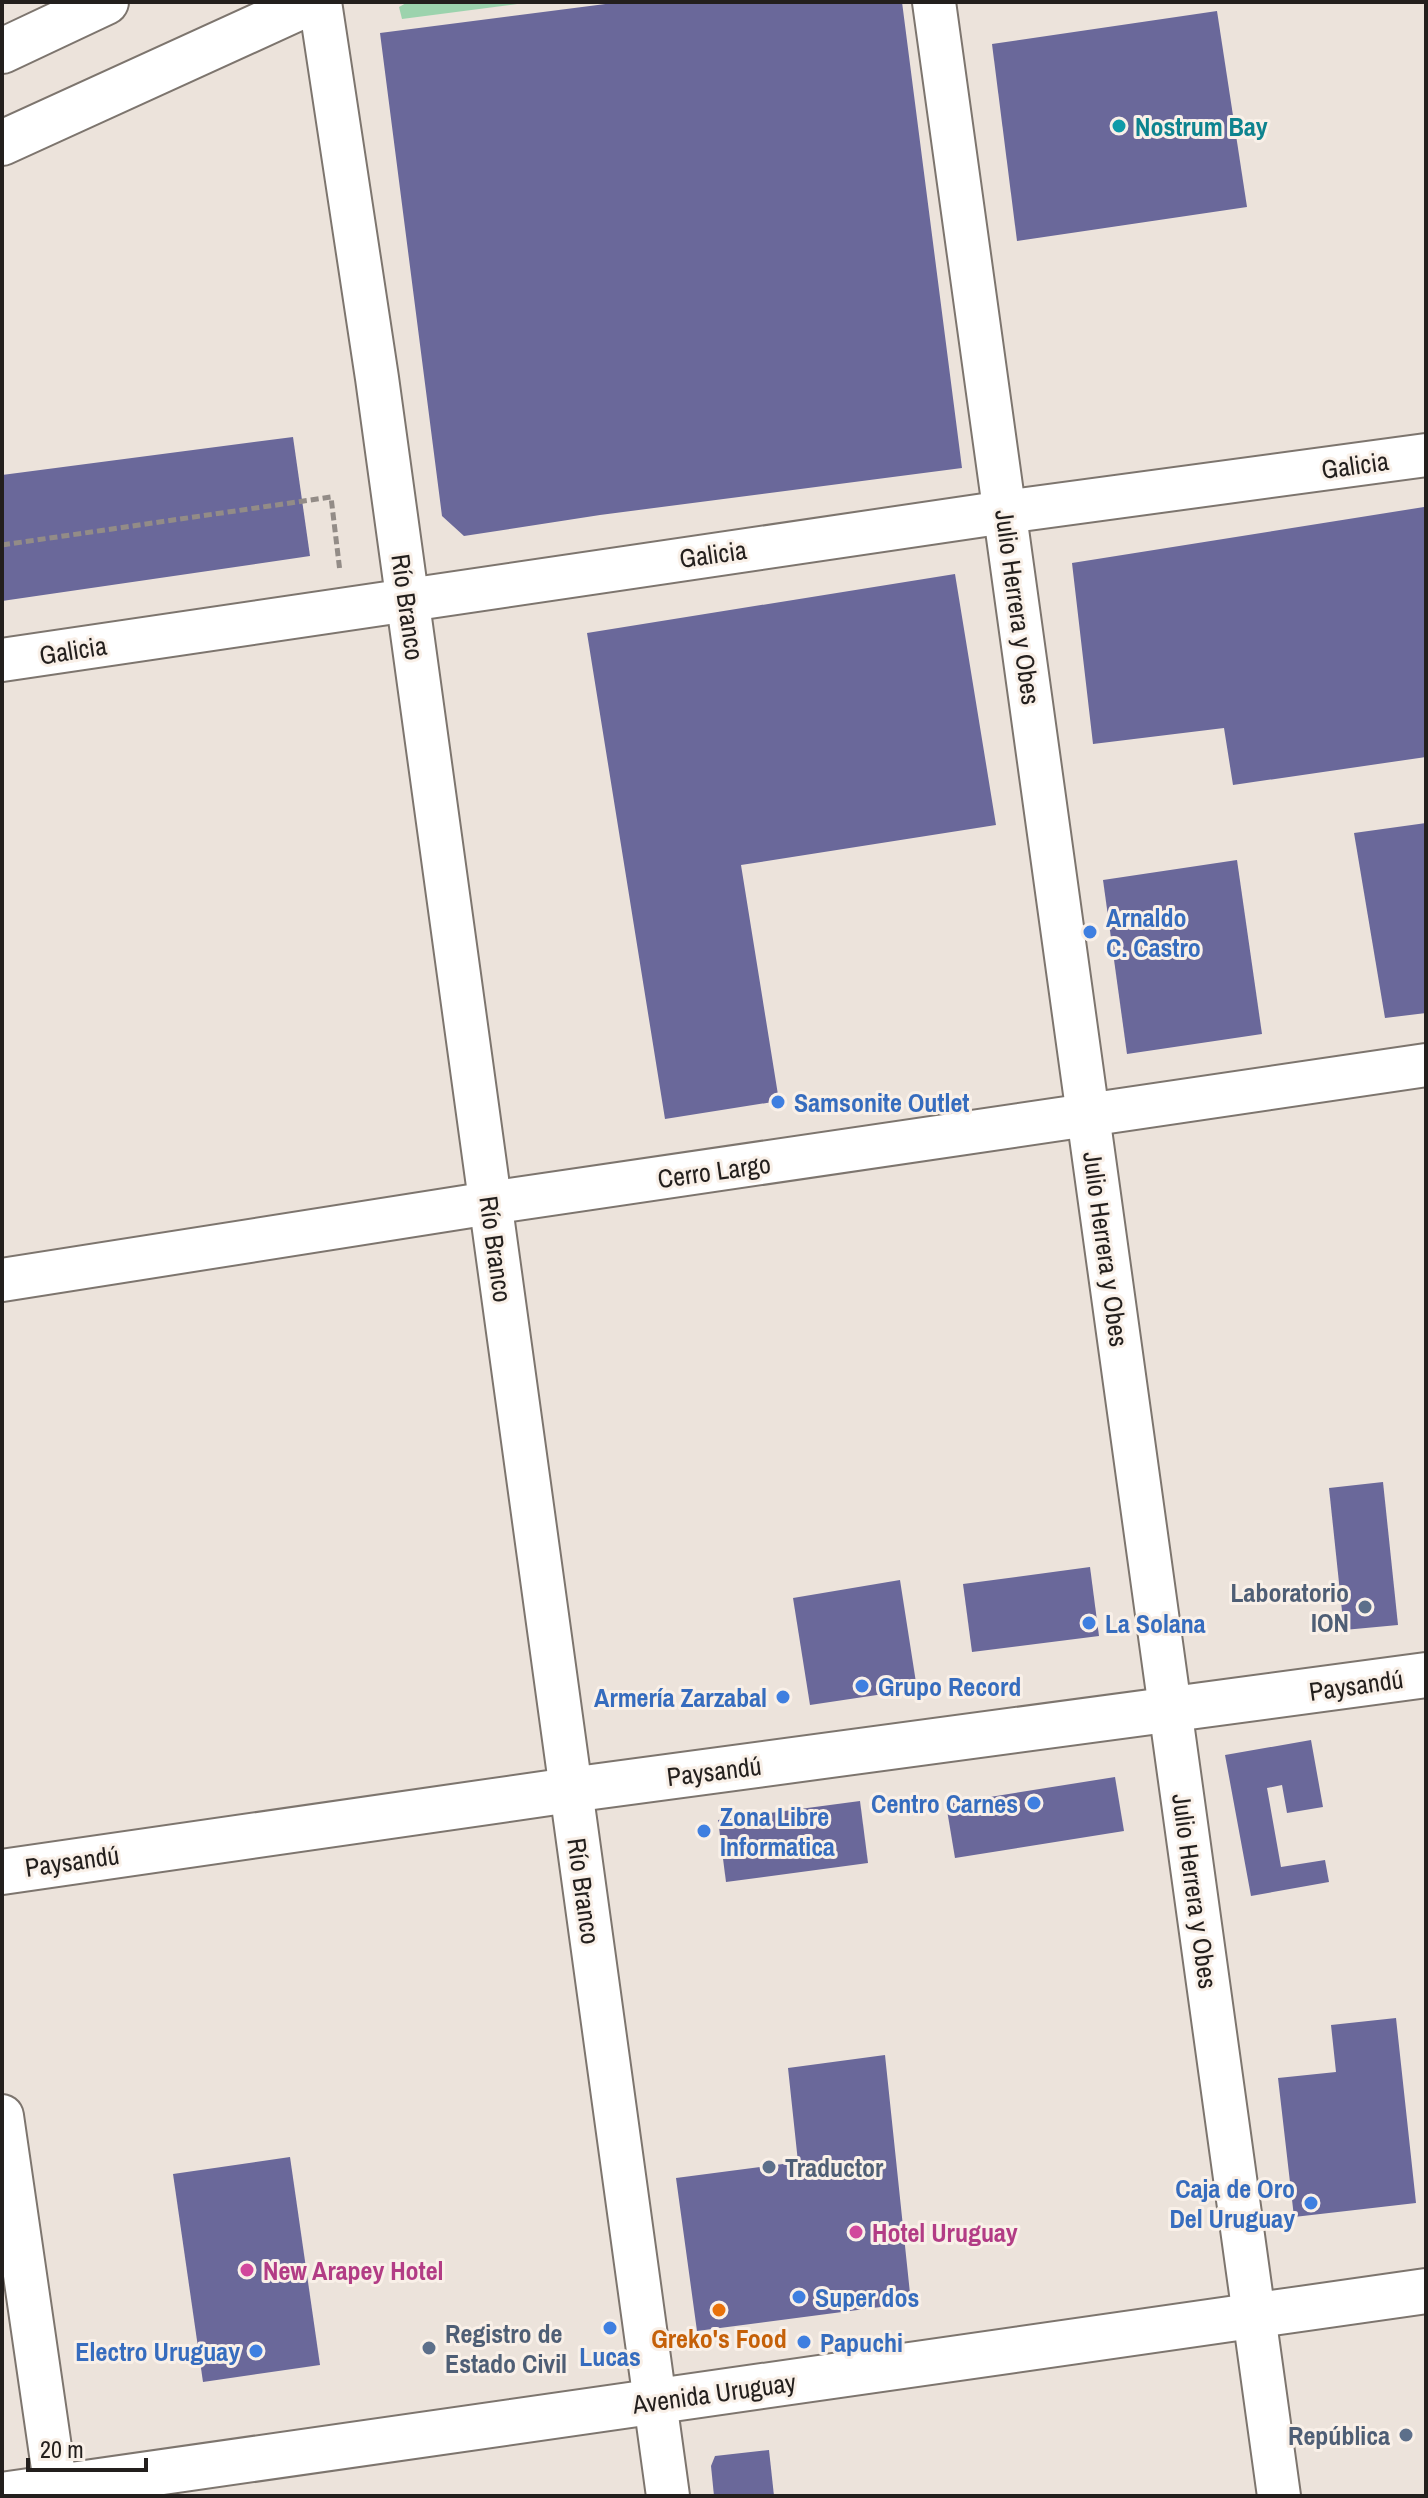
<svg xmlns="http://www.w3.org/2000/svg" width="1428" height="2498" viewBox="0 0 1428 2498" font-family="'Archivo Narrow',sans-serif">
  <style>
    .green { fill: #9cd3ad }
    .building { fill: #6a689a }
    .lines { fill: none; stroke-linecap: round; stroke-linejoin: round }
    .street-casing { stroke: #7d756e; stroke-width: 46 }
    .secondary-casing { stroke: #7d756e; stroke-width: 48 }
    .primary-casing { stroke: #7d756e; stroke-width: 48 }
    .path { stroke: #938c87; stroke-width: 5; stroke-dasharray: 8 4; stroke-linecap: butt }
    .street { stroke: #fff; stroke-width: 42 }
    .secondary { stroke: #fff; stroke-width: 44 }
    .primary { stroke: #fff; stroke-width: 44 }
    .culture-dot { fill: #0f9aa8; stroke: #f9f0e8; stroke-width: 3 }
    .shop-dot { fill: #3f7fe0; stroke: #f9f0e8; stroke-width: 3 }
    .service-dot { fill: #5c6f8a; stroke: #f9f0e8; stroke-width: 3 }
    .hotel-dot { fill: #d1479c; stroke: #f9f0e8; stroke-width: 3 }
    .food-dot { fill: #e8710a; stroke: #f9f0e8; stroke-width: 3 }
    .labels { text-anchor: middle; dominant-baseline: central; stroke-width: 6; stroke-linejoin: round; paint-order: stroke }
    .culture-label { font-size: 26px; font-weight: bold; fill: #0d838f; stroke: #f9f0e8; text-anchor: start }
    .street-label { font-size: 26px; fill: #231f1d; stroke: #f9f0e8 }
    .shop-label { font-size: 26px; font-weight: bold; fill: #366cbe; stroke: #f9f0e8; text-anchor: start }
    .service-label { font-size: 26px; font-weight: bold; fill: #4e5e75; stroke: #f9f0e8; text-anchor: end }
    .hotel-label { font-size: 26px; font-weight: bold; fill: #b23c85; stroke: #f9f0e8; text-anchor: start }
    .food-label { font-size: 26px; font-weight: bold; fill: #c56008; stroke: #f9f0e8 }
  </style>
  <rect width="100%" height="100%" fill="#ece3db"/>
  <!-- green -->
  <polygon class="green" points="408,2 532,2 402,19 399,7"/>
  <!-- building -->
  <g class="building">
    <polygon points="621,2 902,2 962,468 600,515 464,536 442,516 380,33"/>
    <polygon points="1217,11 1247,207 1017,241 992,44"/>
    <polygon points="293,437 310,556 2,601 2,475"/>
    <polygon points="1424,507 1426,757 1233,785 1224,728 1093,744 1072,563"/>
    <polygon points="955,574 996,825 741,865 779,1101 665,1119 587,633"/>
    <polygon points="1426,823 1426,1013 1385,1018 1354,833"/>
    <polygon points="1237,860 1262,1034 1127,1054 1103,880"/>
    <polygon points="1383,1482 1398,1625 1344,1630 1329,1488"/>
    <polygon points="1090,1567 1099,1636 972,1652 963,1584"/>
    <polygon points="900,1580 917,1689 810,1705 793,1598"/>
    <polygon points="1311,1740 1323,1807 1287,1813 1282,1785 1267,1788 1281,1867 1325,1860 1329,1882 1251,1896 1225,1755"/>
    <polygon points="1115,1777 1124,1831 955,1858 946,1804"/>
    <polygon points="860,1801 868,1863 726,1882 718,1820"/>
    <polygon points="1396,2018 1416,2203 1294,2217 1278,2078 1336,2072 1331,2025"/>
    <polygon points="885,2055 911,2303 697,2331 676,2178 798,2162 788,2068"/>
    <polygon points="290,2157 320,2365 203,2382 173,2174"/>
    <polygon points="769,2450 774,2496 714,2496 711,2466 715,2456"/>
  </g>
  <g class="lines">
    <!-- street casing -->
    <g class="street-casing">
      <g id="street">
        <polyline points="320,2 377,378 668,2496"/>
        <polyline points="934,2 1279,2496"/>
        <polyline points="2,660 1005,512 1426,455"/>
        <polyline points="2,1280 490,1203 1426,1065"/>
        <polyline points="2,2116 57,2496"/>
      </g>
    </g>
    <!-- secondary casing -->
    <g class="secondary-casing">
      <g id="secondary">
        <polyline points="2,1872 570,1790 1426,1675"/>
        <polyline points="2,2495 1426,2291"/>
      </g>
    </g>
    <!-- primary casing -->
    <g class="primary-casing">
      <g id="primary">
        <polyline points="2,51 106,2"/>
        <polyline points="2,143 311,2"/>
      </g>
    </g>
    <!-- path -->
    <polyline class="path" points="2,545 331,497 340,572"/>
    <!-- street -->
    <use href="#street" class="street"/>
    <!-- secondary -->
    <use href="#secondary" class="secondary"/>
    <!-- primary -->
    <use href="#primary" class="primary"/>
  </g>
  <!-- markers -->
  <circle class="culture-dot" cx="1119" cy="126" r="8"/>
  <g class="shop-dot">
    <circle cx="1090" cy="932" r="8"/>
    <circle cx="778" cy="1102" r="8"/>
    <circle cx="1089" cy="1623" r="8"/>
    <circle cx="862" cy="1686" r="8"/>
    <circle cx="783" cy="1697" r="8"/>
    <circle cx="1034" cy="1803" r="8"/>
    <circle cx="704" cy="1831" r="8"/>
    <circle cx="1311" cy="2203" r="8"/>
    <circle cx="799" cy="2297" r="8"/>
    <circle cx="610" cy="2328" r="8"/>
    <circle cx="804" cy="2342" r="8"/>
    <circle cx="256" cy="2351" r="8"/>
  </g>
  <g class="service-dot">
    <circle cx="1365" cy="1607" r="8"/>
    <circle cx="769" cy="2167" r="8"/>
    <circle cx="429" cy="2348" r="8"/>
    <circle cx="1406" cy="2435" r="8"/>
  </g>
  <g class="hotel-dot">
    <circle cx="856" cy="2232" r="8"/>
    <circle cx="247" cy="2270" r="8"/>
  </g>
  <circle class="food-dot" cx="719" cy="2310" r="8"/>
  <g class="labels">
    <!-- culture labels -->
    <g class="culture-label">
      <text x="1135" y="126">Nostrum Bay</text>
    </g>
    <!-- street labels -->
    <g class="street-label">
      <text transform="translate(1355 465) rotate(-8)">Galicia</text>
      <text transform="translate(713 554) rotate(-8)">Galicia</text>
      <text transform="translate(408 607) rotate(82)">Río Branco</text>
      <text transform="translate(1018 607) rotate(82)">Julio Herrera y Obes</text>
      <text transform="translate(73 650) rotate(-9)">Galicia</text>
      <text transform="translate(714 1171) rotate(-8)">Cerro Largo</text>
      <text transform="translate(496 1249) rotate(82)">Río Branco</text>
      <text transform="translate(1106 1249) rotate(82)">Julio Herrera y Obes</text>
      <text transform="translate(1356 1685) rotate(-8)">Paysandú</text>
      <text transform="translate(714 1771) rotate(-7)">Paysandú</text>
      <text transform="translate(72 1861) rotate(-8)">Paysandú</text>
      <text transform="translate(584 1891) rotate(82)">Río Branco</text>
      <text transform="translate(1195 1891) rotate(82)">Julio Herrera y Obes</text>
      <text transform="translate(714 2393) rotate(-8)">Avenida Uruguay</text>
    </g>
    <!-- shop labels -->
    <g class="shop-label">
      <text x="1106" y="917">Arnaldo<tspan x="1106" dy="30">C. Castro</tspan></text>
      <text x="794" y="1102">Samsonite Outlet</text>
      <text x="1105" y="1623">La Solana</text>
      <text x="878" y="1686">Grupo Record</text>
      <text x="767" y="1697" text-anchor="end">Armería Zarzabal</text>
      <text x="1018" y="1803" text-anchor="end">Centro Carnes</text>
      <text x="720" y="1816">Zona Libre<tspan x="720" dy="30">Informatica</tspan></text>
      <text x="1295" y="2188" text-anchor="end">Caja de Oro<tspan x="1295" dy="30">Del Uruguay</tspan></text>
      <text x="815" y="2297">Super dos</text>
      <text x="820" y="2342">Papuchi</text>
      <text x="240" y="2351" text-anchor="end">Electro Uruguay</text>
      <text x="610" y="2356" text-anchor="middle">Lucas</text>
    </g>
    <!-- service labels -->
    <g class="service-label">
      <text x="1349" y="1592">Laboratorio<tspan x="1349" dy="30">ION</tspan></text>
      <text x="785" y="2167" text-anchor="start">Traductor</text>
      <text x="445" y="2333" text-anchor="start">Registro de<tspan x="445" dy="30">Estado Civil</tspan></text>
      <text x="1390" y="2435">República</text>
    </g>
    <!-- hotel labels -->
    <g class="hotel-label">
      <text x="872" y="2232">Hotel Uruguay</text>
      <text x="263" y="2270">New Arapey Hotel</text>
    </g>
    <!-- food labels -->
    <g class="food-label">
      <text x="719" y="2338">Greko's Food</text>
    </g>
  </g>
  <!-- border -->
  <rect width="1428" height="2498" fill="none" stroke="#231f1d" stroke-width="8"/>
  <!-- scale -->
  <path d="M28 2458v12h118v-12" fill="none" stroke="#231f1d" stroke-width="4"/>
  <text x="40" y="2458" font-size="24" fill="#231f1d" stroke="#f9f0e8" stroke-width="6" paint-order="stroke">20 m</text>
</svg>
